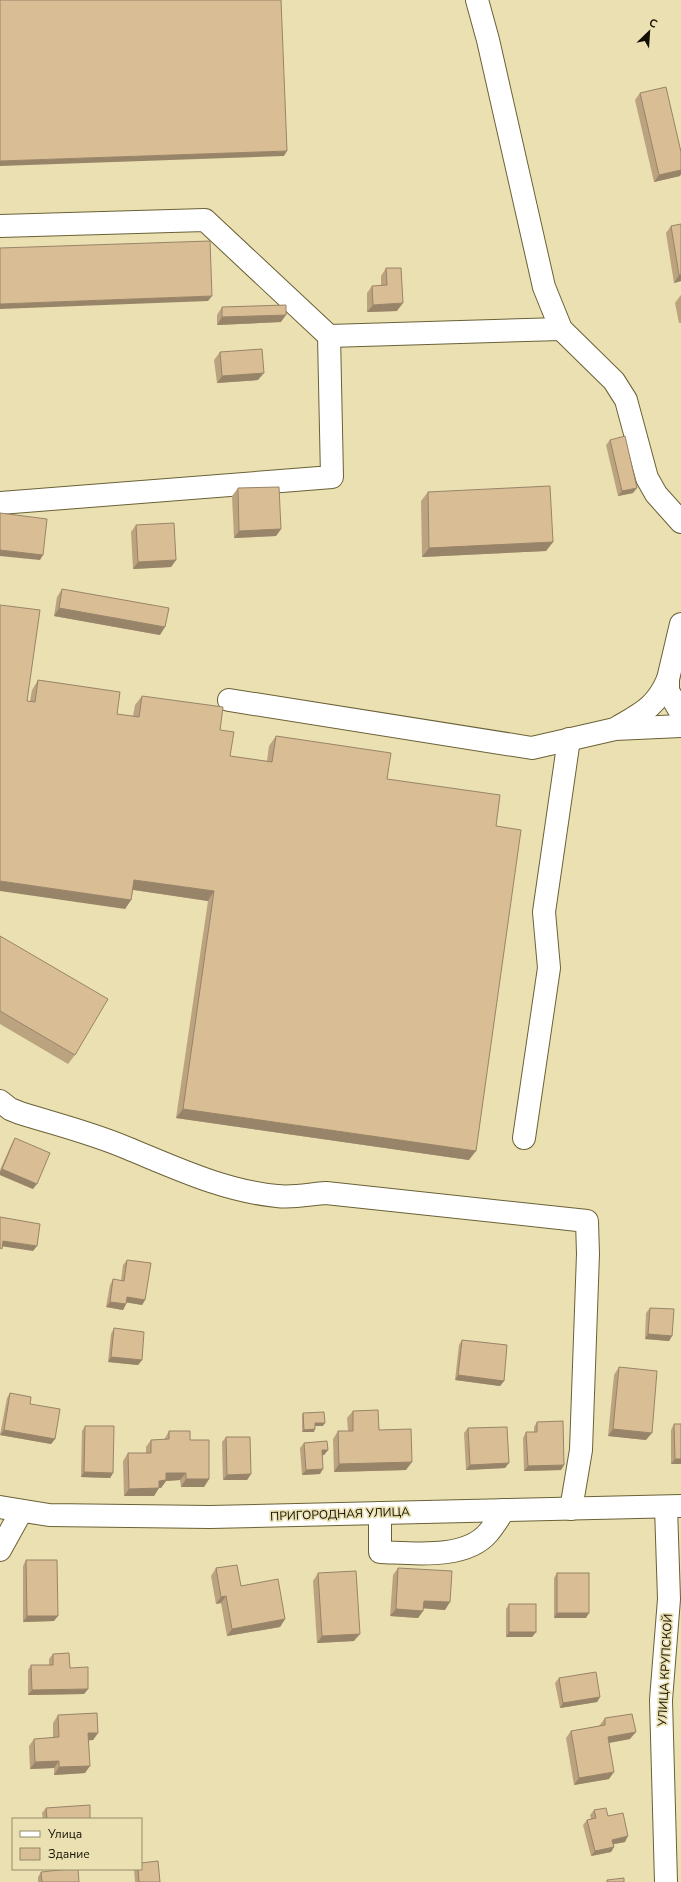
<svg xmlns="http://www.w3.org/2000/svg" width="681" height="1882" viewBox="0 0 681 1882" font-family="'Nunito Sans',sans-serif">
  <style>
    .lines { fill: none; stroke-linecap: round; stroke-linejoin: round }
    .minor-casing { stroke: #6b6137; stroke-width: 24 }
    .minor { stroke: #fff; stroke-width: 22 }
    .wall { fill: #bba380 }
    .shaded-wall { fill: #988468 }
    .building { fill: #d9bd95; stroke: #988468 }
    .labels { text-anchor: middle; dominant-baseline: central; stroke-width: 3.5; stroke-linejoin: round; paint-order: stroke }
    .street-label { font-size: 12px; fill: #120e01; stroke: #eae0b1 }
  </style>
  <rect width="100%" height="100%" fill="#eae0b1"/>
  <g class="lines">
    <!-- minor casing -->
    <g class="minor-casing">
      <g id="minor">
        <polyline points="477,0 488,40 544,287 561,329 614,381 626,400 647,478 656,494 681,522"/>
        <polyline points="0,226 205,220 329,336 561,329"/>
        <polyline points="0,503 332,477 329,336"/>
        <polyline points="681,624 668,679 668,691 681,713"/>
        <polyline points="229,700 532,748 615,729 681,726"/>
        <path d="M618 727C642 713 657 706 668 679"/>
        <path d="M0 1101 10 1109 20 1113C55 1124 92 1133 127 1148 176 1168 224 1191 277 1196 294 1198 310 1194 326 1193L587 1221 588 1254 581 1450 571 1509"/>
        <polyline points="524,1138 549,968 544,912 569,739"/>
        <polyline points="0,1507 49,1515 210,1517 681,1506"/>
        <polyline points="666,1507 669,1599 661,1700 666,1882"/>
        <path d="M380 1513V1552C412 1553 465 1560 488 1533 494 1526 499 1518 504 1510"/>
        <polyline points="0,1550 21,1512"/>
      </g>
    </g>
    <!-- minor -->
    <use href="#minor" class="minor"/>
  </g>
  <!-- wall -->
  <g class="wall">
    <polygon points="640,93 681,152 681,174 680,176 654,182 635,100"/>
    <polygon points="671,226 681,281 674,283 666,233"/>
    <polygon points="386,268 397,311 367,312 367,293 372,286 381,286 381,276"/>
    <polygon points="681,295 681,323 679,323 675,303 680,296"/>
    <polygon points="222,307 281,322 217,325 217,315"/>
    <polygon points="220,352 258,380 217,383 214,360"/>
    <polygon points="610,440 633,493 618,496 606,445"/>
    <polygon points="238,488 281,529 276,536 234,538 232,496"/>
    <polygon points="428,492 553,542 546,551 422,557 421,501"/>
    <polygon points="136,525 176,560 171,567 133,569 131,532"/>
    <polygon points="62,589 160,635 54,616 57,597"/>
    <polygon points="38,680 117,714 133,716 135,705 142,696 220,730 230,756 267,761 269,746 276,736 387,779 496,826 469,1160 176,1118 208,901 133,890 131,900 125,909 27,701 30,701 32,690"/>
    <polygon points="0,936 75,1055 68,1064 0,1024"/>
    <polygon points="15,1138 33,1189 0,1175 0,1170 12,1143"/>
    <polygon points="127,1260 145,1300 142,1305 126,1302 126,1304 123,1310 106,1307 110,1285 113,1279 121,1281 123,1265"/>
    <polygon points="650,1308 672,1336 669,1341 645,1339 646,1313"/>
    <polygon points="114,1328 142,1360 138,1365 108,1362 111,1334"/>
    <polygon points="462,1340 504,1381 500,1386 455,1380 459,1345"/>
    <polygon points="619,1367 646,1440 608,1436 614,1375"/>
    <polygon points="10,1393 30,1404 55,1439 51,1444 0,1435 7,1398"/>
    <polygon points="353,1411 379,1430 406,1470 334,1472 333,1439 338,1431 348,1431 347,1418"/>
    <polygon points="303,1413 323,1426 315,1426 314,1432 302,1432 302,1415"/>
    <polygon points="537,1422 564,1465 561,1470 524,1471 523,1438 526,1432 534,1432 534,1427"/>
    <polygon points="674,1424 681,1464 671,1464 671,1430"/>
    <polygon points="85,1426 113,1473 110,1478 81,1477 82,1431"/>
    <polygon points="468,1428 505,1468 466,1470 464,1433"/>
    <polygon points="169,1431 190,1440 209,1479 204,1487 181,1487 180,1480 166,1481 161,1488 159,1488 154,1496 124,1496 123,1461 128,1453 146,1453 146,1447 151,1440 164,1440"/>
    <polygon points="226,1437 251,1474 247,1480 223,1480 222,1442"/>
    <polygon points="304,1443 328,1450 324,1455 322,1455 320,1474 302,1475 300,1448"/>
    <polygon points="26,1560 54,1621 23,1622 23,1566"/>
    <polygon points="216,1568 241,1586 285,1619 280,1627 227,1636 221,1603 216,1604 211,1576"/>
    <polygon points="398,1568 445,1610 423,1608 423,1611 418,1618 390,1616 393,1575"/>
    <polygon points="318,1573 354,1641 317,1643 313,1581"/>
    <polygon points="557,1573 586,1618 554,1618 554,1578"/>
    <polygon points="509,1604 536,1632 532,1637 506,1637 506,1609"/>
    <polygon points="53,1654 88,1689 84,1694 28,1695 28,1670 31,1665 49,1665 49,1659"/>
    <polygon points="559,1678 600,1697 597,1702 560,1708 555,1683"/>
    <polygon points="58,1715 98,1733 93,1740 89,1740 85,1773 54,1775 54,1768 30,1769 29,1746 34,1739 53,1738 53,1723"/>
    <polygon points="605,1718 630,1739 609,1743 609,1779 574,1785 566,1738 571,1731 599,1726"/>
    <polygon points="46,1808 90,1819 43,1819 42,1813"/>
    <polygon points="594,1810 608,1816 625,1842 614,1844 614,1847 611,1852 591,1856 583,1825 587,1820 591,1819 590,1815"/>
    <polygon points="134,1869 141,1869 160,1882 135,1882"/>
    <polygon points="41,1872 79,1882 38,1882 38,1877"/>
  </g>
  <!-- shaded-wall -->
  <g class="shaded-wall">
    <polygon points="287,151 284,156 0,166 0,161"/>
    <polygon points="681,170 681,174 680,176 654,182 659,175"/>
    <polygon points="679,275 681,275 681,281 674,283"/>
    <polygon points="212,296 208,301 0,309 0,304"/>
    <polygon points="403,303 397,311 367,312 373,305"/>
    <polygon points="286,315 281,322 217,325 222,317"/>
    <polygon points="264,373 258,380 217,383 222,376"/>
    <polygon points="637,488 633,493 618,496 622,491"/>
    <polygon points="281,529 276,536 234,538 239,531"/>
    <polygon points="553,542 546,551 422,557 429,548"/>
    <polygon points="0,550 43,555 40,560 0,556"/>
    <polygon points="176,560 171,567 133,569 138,562"/>
    <polygon points="59,608 165,627 160,635 54,616"/>
    <polygon points="134,880 214,891 208,901 128,889"/>
    <polygon points="0,881 131,900 125,909 0,891"/>
    <polygon points="183,1109 476,1151 469,1160 176,1118"/>
    <polygon points="2,1169 37,1184 33,1189 0,1175 0,1172"/>
    <polygon points="3,1241 37,1246 33,1251 0,1246"/>
    <polygon points="127,1297 145,1300 142,1305 124,1302"/>
    <polygon points="110,1302 126,1304 123,1310 106,1307"/>
    <polygon points="648,1334 672,1336 669,1341 645,1339"/>
    <polygon points="111,1357 142,1360 138,1365 108,1362"/>
    <polygon points="458,1375 504,1381 500,1386 455,1380"/>
    <polygon points="315,1423 325,1423 323,1426 313,1426"/>
    <polygon points="315,1429 314,1432 302,1432 304,1430"/>
    <polygon points="613,1429 652,1433 646,1440 608,1436"/>
    <polygon points="4,1430 55,1439 51,1444 0,1435"/>
    <polygon points="322,1450 328,1450 324,1455 318,1456"/>
    <polygon points="675,1459 681,1459 681,1464 671,1464"/>
    <polygon points="412,1462 406,1470 334,1472 339,1464"/>
    <polygon points="509,1463 505,1468 466,1470 470,1465"/>
    <polygon points="564,1465 561,1470 524,1471 528,1466"/>
    <polygon points="323,1469 320,1474 302,1475 306,1470"/>
    <polygon points="84,1472 113,1473 110,1478 81,1477"/>
    <polygon points="166,1473 186,1473 180,1480 166,1481 161,1488 153,1488 159,1481"/>
    <polygon points="251,1474 247,1480 223,1480 227,1475"/>
    <polygon points="186,1479 209,1479 204,1487 181,1487"/>
    <polygon points="159,1488 154,1496 124,1496 129,1489"/>
    <polygon points="226,1596 221,1603 216,1604 221,1597"/>
    <polygon points="424,1601 450,1602 445,1610 419,1608"/>
    <polygon points="396,1609 423,1611 418,1618 390,1616"/>
    <polygon points="557,1613 589,1613 586,1618 554,1618"/>
    <polygon points="27,1616 58,1616 54,1621 23,1622"/>
    <polygon points="285,1619 280,1627 227,1636 232,1629"/>
    <polygon points="509,1632 536,1632 532,1637 506,1637"/>
    <polygon points="360,1634 354,1641 317,1643 322,1636"/>
    <polygon points="88,1689 84,1694 28,1695 32,1690"/>
    <polygon points="600,1697 597,1702 560,1708 563,1703"/>
    <polygon points="636,1732 630,1739 602,1744 608,1737"/>
    <polygon points="88,1733 98,1733 93,1740 83,1741"/>
    <polygon points="59,1761 54,1768 30,1769 35,1762"/>
    <polygon points="90,1766 85,1773 54,1775 59,1767"/>
    <polygon points="614,1772 609,1779 574,1785 579,1778"/>
    <polygon points="628,1836 625,1842 609,1845 612,1840"/>
    <polygon points="614,1847 611,1852 591,1856 595,1851"/>
  </g>
  <!-- building -->
  <g class="building">
    <polygon points="0,0 281,0 287,151 0,161"/>
    <polygon points="666,87 681,152 681,170 659,175 640,93"/>
    <polygon points="681,224 681,275 679,275 671,226"/>
    <polygon points="210,241 212,296 0,304 0,248"/>
    <polygon points="386,268 401,268 403,303 373,305 372,286 387,285"/>
    <polygon points="286,305 286,315 222,317 222,307"/>
    <polygon points="262,349 264,373 222,376 220,352"/>
    <polygon points="625,436 637,488 622,491 610,440"/>
    <polygon points="550,486 553,542 429,548 428,492"/>
    <polygon points="279,487 281,529 239,531 238,488"/>
    <polygon points="0,513 47,519 43,555 0,550"/>
    <polygon points="174,523 176,560 138,562 136,525"/>
    <polygon points="62,589 169,608 165,627 59,608"/>
    <polygon points="0,605 40,610 27,701 35,702 38,680 120,692 117,714 139,717 142,696 223,707 220,730 234,732 230,756 272,762 276,736 391,753 387,779 500,795 496,826 521,830 476,1151 183,1109 214,891 134,880 131,900 0,881"/>
    <polygon points="0,936 108,999 75,1055 0,1011"/>
    <polygon points="15,1138 50,1153 37,1184 2,1169"/>
    <polygon points="0,1217 40,1224 37,1246 3,1241 2,1249 0,1248"/>
    <polygon points="127,1260 151,1263 145,1300 127,1297 126,1304 110,1302 113,1279 124,1281"/>
    <polygon points="650,1308 674,1309 672,1336 648,1334"/>
    <polygon points="114,1328 144,1332 142,1360 111,1357"/>
    <polygon points="462,1340 507,1345 504,1381 458,1375"/>
    <polygon points="619,1367 657,1371 652,1433 613,1429"/>
    <polygon points="10,1393 31,1397 30,1404 60,1409 55,1439 4,1430"/>
    <polygon points="378,1410 379,1430 411,1429 412,1462 339,1464 338,1431 353,1431 353,1411"/>
    <polygon points="324,1412 325,1423 315,1423 315,1429 304,1430 303,1413"/>
    <polygon points="563,1421 564,1465 528,1466 526,1432 537,1432 537,1422"/>
    <polygon points="674,1424 681,1424 681,1459 675,1459"/>
    <polygon points="85,1426 114,1426 113,1473 84,1472"/>
    <polygon points="507,1427 509,1463 470,1465 468,1428"/>
    <polygon points="169,1431 190,1431 190,1440 209,1440 209,1479 186,1479 186,1473 166,1473 166,1480 159,1481 159,1488 129,1489 128,1453 151,1453 151,1440 169,1439"/>
    <polygon points="226,1437 250,1437 251,1474 227,1475"/>
    <polygon points="327,1441 328,1450 322,1450 323,1469 306,1470 304,1443"/>
    <polygon points="26,1560 57,1560 58,1616 27,1616"/>
    <polygon points="237,1565 241,1586 278,1579 285,1619 232,1629 226,1596 221,1597 216,1568"/>
    <polygon points="398,1568 452,1571 450,1602 424,1601 423,1611 396,1609"/>
    <polygon points="356,1571 360,1634 322,1636 318,1573"/>
    <rect x="557" y="1573" width="32" height="40"/>
    <rect x="509" y="1604" width="27" height="28"/>
    <polygon points="69,1653 70,1668 88,1667 88,1689 32,1690 31,1665 53,1665 53,1654"/>
    <polygon points="596,1672 600,1697 563,1703 559,1678"/>
    <polygon points="97,1713 98,1733 88,1733 90,1766 59,1767 59,1761 35,1762 34,1739 59,1737 58,1715"/>
    <polygon points="632,1714 636,1732 608,1737 614,1772 579,1778 571,1731 605,1725 605,1718"/>
    <polygon points="90,1805 90,1819 47,1819 46,1808"/>
    <polygon points="606,1808 608,1816 623,1813 628,1836 612,1840 614,1847 595,1851 587,1820 596,1818 594,1810"/>
    <polygon points="158,1861 160,1882 139,1882 138,1869 141,1869 141,1863"/>
    <polygon points="69,1869 78,1869 79,1882 42,1882 41,1872"/>
    <polygon points="624,1878 624,1882 607,1882 607,1880"/>
  </g>
  <g class="labels">
    <!-- street labels -->
    <g class="street-label">
      <text transform="translate(340 1514) rotate(-2)">ПРИГОРОДНАЯ УЛИЦА</text>
      <text transform="translate(665 1670) rotate(-87)">УЛИЦА КРУПСКОЙ</text>
    </g>
  </g>
  <!-- legend -->
  <rect x="12" y="1818" width="130" height="52" fill="#eae0b1" stroke="#948c6b"/>
  <rect x="20" y="1831" width="20" height="6" fill="#ffffff" stroke="#948c6b"/>
  <text x="48" y="1838" font-size="12" fill="#120e01">Улица</text>
  <rect x="20" y="1848" width="20" height="12" fill="#d9bd95" stroke="#948c6b"/>
  <text x="48" y="1858" font-size="12" fill="#120e01">Здание</text>
  <!-- north arrow -->
  <g transform="translate(649 32) rotate(25)" stroke="#eae0b1" stroke-width="3" paint-order="stroke">
  <path d="M0-3L7 15L0 10L-7 15Z" fill="#120e01"/>
  <text y="-6" font-size="11" font-weight="bold" text-anchor="middle" fill="#120e01">С</text>
  </g>
</svg>
